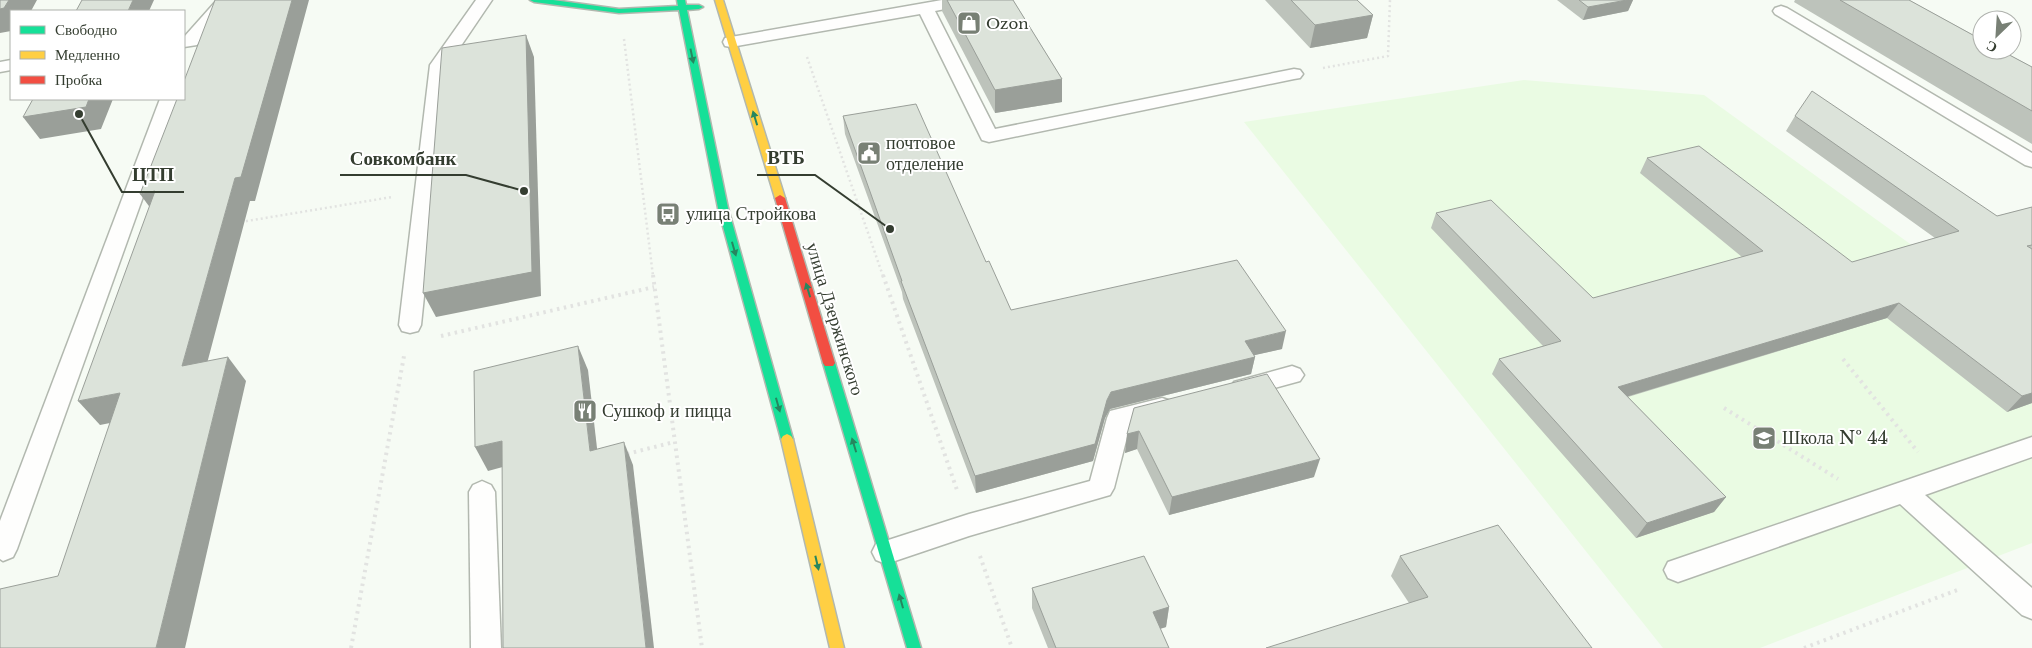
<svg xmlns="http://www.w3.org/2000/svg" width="2032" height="648" viewBox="0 0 2032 648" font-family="'Libre Baskerville',serif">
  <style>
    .built { fill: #eafbe3 }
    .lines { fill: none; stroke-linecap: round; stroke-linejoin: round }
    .lane-casing { stroke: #b2b8af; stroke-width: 3 }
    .fast-casing { stroke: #b2b8af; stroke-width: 3 }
    .slow-casing { stroke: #b2b8af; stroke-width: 3 }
    .jam-casing { stroke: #b2b8af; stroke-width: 3 }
    .path-far1 { stroke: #e2e3e1; stroke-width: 2.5; stroke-dasharray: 2 3; stroke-linecap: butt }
    .path { stroke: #e2e3e1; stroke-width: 4; stroke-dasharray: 2.5 4.5; stroke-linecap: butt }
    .lane { fill: #fefefd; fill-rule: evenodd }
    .fast { fill: #16e098; fill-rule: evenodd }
    .slow { fill: #ffcf43; fill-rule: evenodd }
    .jam { fill: #f24e42; fill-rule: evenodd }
    .wall { fill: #bdc3bb }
    .shaded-wall { fill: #9a9f99 }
    .building { fill: #dce3da; stroke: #9a9f99 }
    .oneway { fill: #26865f }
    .labels { text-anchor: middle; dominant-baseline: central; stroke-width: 4; stroke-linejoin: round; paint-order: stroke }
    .far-poi-label { font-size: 15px; fill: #343d30; stroke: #fff; text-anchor: start }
    .poi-label { font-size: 18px; fill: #343d30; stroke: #fff; text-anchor: start }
    .street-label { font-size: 18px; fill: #343d30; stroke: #fff }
    .leader { fill: none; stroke: #343d30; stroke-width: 2 }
    .callout-dot { fill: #343d30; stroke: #fff; stroke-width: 2 }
    .callout-label { font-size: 19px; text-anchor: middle; font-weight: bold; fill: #343d30; stroke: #fff; stroke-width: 4; stroke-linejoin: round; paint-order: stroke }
  </style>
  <rect width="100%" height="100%" fill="#f6fbf4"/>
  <!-- built -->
  <polygon class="built" points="1524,80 1704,95 2032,332 2032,543 1760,648 1663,648 1244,122"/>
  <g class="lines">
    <!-- lane casing -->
    <g class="lane-casing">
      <g id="lane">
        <polygon points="217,0 233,0 197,45 184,47 184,37"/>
        <polygon points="476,0 492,0 448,65 421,325 418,331 410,333 402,331 399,325 430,65"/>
        <polygon points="942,0 977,0 975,3 935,11 995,129 1294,69 1300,70 1303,74 1300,78 1294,79 989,142 982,140 980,136 920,14 731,47 725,46 723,42 725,38 731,37"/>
        <polygon points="1781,6 1787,8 2032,153 2032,167 2025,165 1775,14 1773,11 1775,8"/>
        <polygon points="11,60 11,70 0,72 0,62"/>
        <polygon points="160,99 178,99 17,549 13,557 3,561 0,559 0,521"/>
        <polygon points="1292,366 1300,369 1304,375 1300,381 1242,397 1234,394 1230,388 1234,382"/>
        <polygon points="1162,398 1171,401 1174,407 1171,413 1130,425 1114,488 1110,495 969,536 886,564 876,560 872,552 876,544 969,514 1090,481 1107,418 1110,411"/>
        <polygon points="2032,437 2032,457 1925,495 2032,588 2032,619 2022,615 1900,504 1678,582 1668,578 1664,570 1668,562"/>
        <polygon points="482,481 491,485 495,492 501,648 471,648 469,492 473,485"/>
      </g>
    </g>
    <!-- fast casing -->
    <g class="fast-casing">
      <g id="fast">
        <polygon points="530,0 553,0 619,9 678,6 677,0 685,0 686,5 699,5 703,7 699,9 687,10 728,208 793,439 791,442 787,444 783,442 781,439 718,208 679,10 619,13 534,2"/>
        <polygon points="829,359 833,360 835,363 921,648 907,648 823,363 825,360"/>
      </g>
    </g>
    <!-- slow casing -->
    <g class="slow-casing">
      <g id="slow">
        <polygon points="715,0 723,0 785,198 784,200 776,200 775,198"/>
        <polygon points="787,434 791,436 793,439 844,648 830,648 781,439 783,436"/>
      </g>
    </g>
    <!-- jam casing -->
    <g class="jam-casing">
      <polygon id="jam" points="780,195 785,198 835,363 833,366 825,366 823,363 775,198"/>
    </g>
    <!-- path-far1 -->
    <g class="path-far1">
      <polyline points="624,39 653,276"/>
      <polyline points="807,57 883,276"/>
      <polyline points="1323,68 1388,56 1390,0"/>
      <polyline points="241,222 392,197"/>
    </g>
    <!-- path -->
    <g class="path">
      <polyline points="653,275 702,648"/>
      <polyline points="883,275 958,493"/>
      <polyline points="441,336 654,287"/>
      <polyline points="1843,359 1918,452"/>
      <polyline points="1724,408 1838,479"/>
      <polyline points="627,454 674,442"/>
      <polyline points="980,556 1012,648"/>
      <polyline points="351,648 404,356"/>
      <polyline points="1804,648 1960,589"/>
    </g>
    <!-- lane -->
    <use href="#lane" class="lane"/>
    <!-- fast -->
    <use href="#fast" class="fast"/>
    <!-- slow -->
    <use href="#slow" class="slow"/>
    <!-- jam -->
    <use href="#jam" class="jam"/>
  </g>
  <!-- wall -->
  <g class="wall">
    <polygon points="942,0 1013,0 1062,79 1062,102 995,113 942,11"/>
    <polygon points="1265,0 1357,0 1373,15 1367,38 1310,48"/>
    <polygon points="1557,0 1633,0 1628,11 1583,20"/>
    <polygon points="1795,0 1909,0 2032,67 2032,144 1794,2"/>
    <polygon points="843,116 986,262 1011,310 1282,349 1254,355 1255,357 1251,374 1110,409 1105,418 1093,461 976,493 903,299 902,292 845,134"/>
    <polygon points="1795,116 1997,216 2032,207 2032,403 2007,412 1887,318 1628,397 1726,497 1714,512 1636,538 1492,374 1499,359 1543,346 1431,228 1436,213 1593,298 1742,257 1640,173 1647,158 1852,262 1935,238 1786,131"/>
    <polygon points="1134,408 1314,477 1169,515 1137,449 1125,453"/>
    <polygon points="1400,556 1592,648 1409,603 1391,576"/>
    <polygon points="1032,588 1169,607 1166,627 1160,629 1169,648 1048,648 1032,608"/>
  </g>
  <!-- shaded-wall -->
  <g class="shaded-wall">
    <polygon points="9,0 37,0 31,11 11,11 11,31 0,33 0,9"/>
    <polygon points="133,0 154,0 149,11 128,11"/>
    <polygon points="292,0 309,0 255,201 250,201 200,390 182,366 235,178"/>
    <polygon points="1627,0 1633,0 1628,11 1583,20 1588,7"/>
    <polygon points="1373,15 1367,38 1310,48 1315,25"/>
    <polygon points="526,35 534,57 541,296 436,317 423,293"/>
    <polygon points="1062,79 1062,102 995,113 995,90"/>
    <polygon points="89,99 113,99 101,129 40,139 23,117"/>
    <polygon points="155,191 157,217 140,194"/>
    <polygon points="1899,303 1887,318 1609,402 1618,387"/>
    <polygon points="1286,331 1282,349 1242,358 1245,341"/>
    <polygon points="578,346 588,370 600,474 590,451"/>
    <polygon points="228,357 246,381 185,648 156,648"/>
    <polygon points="1255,357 1251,374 1110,409 1105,418 1093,461 976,493 975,476 1107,400 1111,392"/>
    <polygon points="120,393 140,417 100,425 78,401"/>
    <polygon points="2032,393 2032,403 2007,412 2022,396"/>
    <polygon points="1139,431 1137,449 1125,453 1127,434"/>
    <polygon points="502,441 514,464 488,471 475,447"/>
    <polygon points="624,442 633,465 654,648 646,648"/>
    <polygon points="1320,459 1314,477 1169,515 1172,497"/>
    <polygon points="1726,497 1714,512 1636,538 1647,523"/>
    <polygon points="1169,607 1166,627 1149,632 1153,612"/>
  </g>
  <!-- building -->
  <g class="building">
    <polygon points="0,0 9,0 4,8 0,9"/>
    <polygon points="82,0 133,0 128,11 76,11"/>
    <polygon points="215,0 292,0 241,177 235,178 182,366 228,357 156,648 0,648 0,589 58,576 120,393 78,401 155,191 140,194 177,99 184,99 184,81"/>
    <polygon points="947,0 1013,0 1062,79 995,90"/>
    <polygon points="1291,0 1357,0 1373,15 1315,25"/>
    <polygon points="1579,0 1627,0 1588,7"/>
    <polygon points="1840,0 1909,0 1982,40 1982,50 2000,50 2032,67 2032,111"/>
    <polygon points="526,35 532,272 423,293 442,48"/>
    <polygon points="1812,91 1997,216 2032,207 2032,245 2027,246 2032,249 2032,393 2022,396 1899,303 1618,387 1726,497 1647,523 1499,359 1561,341 1436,213 1491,200 1593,298 1763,251 1647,158 1699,146 1852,262 1959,231 1795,116"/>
    <polygon points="33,99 89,99 86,107 23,117"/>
    <polygon points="916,104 986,262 989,261 1011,310 1237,260 1286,331 1245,341 1255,357 1111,392 1107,400 1095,444 975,476 901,281 902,281 843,116"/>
    <polygon points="578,346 590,451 624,442 646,648 503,648 502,441 475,447 474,371"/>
    <polygon points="1267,374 1320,459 1172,497 1139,431 1127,434 1134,408"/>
    <polygon points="1498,525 1592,648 1266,648 1428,597 1400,556"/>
    <polygon points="1144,556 1169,607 1153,612 1169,648 1056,648 1032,588"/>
  </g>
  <!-- one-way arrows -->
  <defs><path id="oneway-solid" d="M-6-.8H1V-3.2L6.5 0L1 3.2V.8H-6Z" transform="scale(1.25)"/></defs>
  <g class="oneway">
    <use href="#oneway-solid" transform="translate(692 56) rotate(78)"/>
    <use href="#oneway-solid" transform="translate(755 118) rotate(-107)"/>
    <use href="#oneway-solid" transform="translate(734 249) rotate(74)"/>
    <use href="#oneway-solid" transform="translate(808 290) rotate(-107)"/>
    <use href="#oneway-solid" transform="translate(778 405) rotate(74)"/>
    <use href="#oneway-solid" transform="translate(854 445) rotate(-107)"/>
    <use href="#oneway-solid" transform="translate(817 563) rotate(77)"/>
    <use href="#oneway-solid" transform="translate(901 601) rotate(-106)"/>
  </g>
  <!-- icons -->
  <defs>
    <g id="shop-square" transform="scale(1.25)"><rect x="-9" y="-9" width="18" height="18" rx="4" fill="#788075" stroke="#fff"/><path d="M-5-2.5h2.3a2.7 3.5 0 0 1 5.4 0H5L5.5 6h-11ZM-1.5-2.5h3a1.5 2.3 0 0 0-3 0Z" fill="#fff"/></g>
    <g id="civic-square" transform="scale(1.25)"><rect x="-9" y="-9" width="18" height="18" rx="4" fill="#788075" stroke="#fff"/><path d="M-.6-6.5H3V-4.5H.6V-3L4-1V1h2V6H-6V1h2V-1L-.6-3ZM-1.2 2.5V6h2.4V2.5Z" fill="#fff"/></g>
    <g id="bus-square" transform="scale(1.25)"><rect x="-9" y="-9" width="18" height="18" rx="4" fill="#788075" stroke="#fff"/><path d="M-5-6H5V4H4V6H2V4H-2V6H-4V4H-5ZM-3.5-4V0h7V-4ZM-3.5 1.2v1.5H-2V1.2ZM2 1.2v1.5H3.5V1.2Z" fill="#fff"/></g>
    <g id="restaurant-square" transform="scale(1.25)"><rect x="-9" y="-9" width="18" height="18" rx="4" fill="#788075" stroke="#fff"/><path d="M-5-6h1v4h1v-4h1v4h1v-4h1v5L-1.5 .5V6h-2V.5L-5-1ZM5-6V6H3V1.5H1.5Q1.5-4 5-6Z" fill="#fff"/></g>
    <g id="school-square" transform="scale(1.25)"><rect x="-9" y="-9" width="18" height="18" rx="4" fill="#788075" stroke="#fff"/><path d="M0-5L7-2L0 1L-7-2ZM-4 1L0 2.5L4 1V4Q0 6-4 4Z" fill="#fff"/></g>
  </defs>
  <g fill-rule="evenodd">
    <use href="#shop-square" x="969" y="23"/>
    <use href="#civic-square" x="869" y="153"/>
    <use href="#bus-square" x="668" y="214"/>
    <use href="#restaurant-square" x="585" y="411"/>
    <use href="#school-square" x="1764" y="438"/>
  </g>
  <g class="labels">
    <!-- far-poi labels -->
    <g class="far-poi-label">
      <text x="986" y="23">Ozon</text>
    </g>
    <!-- poi labels -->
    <g class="poi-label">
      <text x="886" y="143">почтовое<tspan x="886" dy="21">отделение</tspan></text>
      <text x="686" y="214">улица Стройкова</text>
      <text x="602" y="411">Сушкоф и пицца</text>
      <text x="1782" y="438">Школа № 44</text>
    </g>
    <!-- street labels -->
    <g class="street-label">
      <text transform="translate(835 319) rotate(73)">улица Дзержинского</text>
    </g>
  </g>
  <!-- callouts -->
  <path class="leader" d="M890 229L815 175H757M524 191L466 175H340M79 114L122 192H184"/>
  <g class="callout-dot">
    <circle cx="890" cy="229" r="5"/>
    <circle cx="524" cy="191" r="5"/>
    <circle cx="79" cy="114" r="5"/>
  </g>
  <g class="callout-label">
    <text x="786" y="164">ВТБ</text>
    <text x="403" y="165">Совкомбанк</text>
    <text x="153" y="181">ЦТП</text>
  </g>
  <!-- legend -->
  <rect x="10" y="10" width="175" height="90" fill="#ffffff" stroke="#aeb1ac"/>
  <rect x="20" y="26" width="25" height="8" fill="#16e098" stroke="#aeb1ac"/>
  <text x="55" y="35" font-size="15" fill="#343d30">Свободно</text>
  <rect x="20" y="51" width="25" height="8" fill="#ffcf43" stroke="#aeb1ac"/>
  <text x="55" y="60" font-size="15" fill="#343d30">Медленно</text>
  <rect x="20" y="76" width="25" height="8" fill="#f24e42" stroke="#aeb1ac"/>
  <text x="55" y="85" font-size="15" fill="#343d30">Пробка</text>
  <!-- north arrow -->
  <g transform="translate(1997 35) rotate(205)"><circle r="24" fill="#ffffff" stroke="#aeb1ac"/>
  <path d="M0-4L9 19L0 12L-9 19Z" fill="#788075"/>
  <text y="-8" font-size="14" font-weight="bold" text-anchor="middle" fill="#343d30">С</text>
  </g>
</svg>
